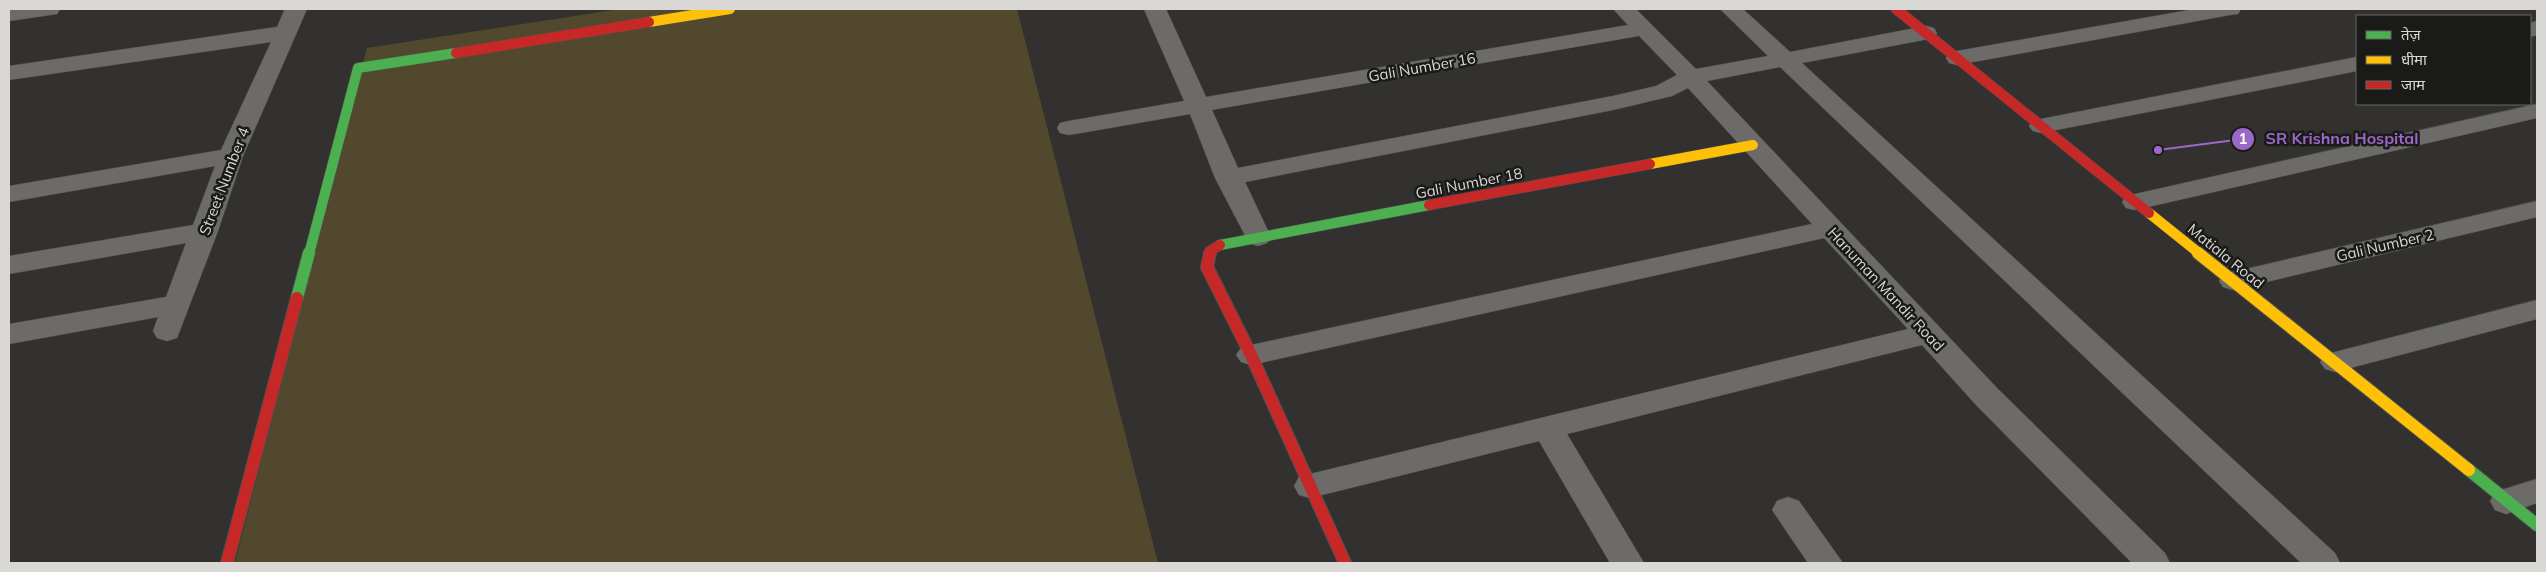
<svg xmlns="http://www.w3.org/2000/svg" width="2546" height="572" viewBox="0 0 2546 572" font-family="Mulish,'Noto Sans Devanagari',sans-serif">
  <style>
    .green { fill: #52482d }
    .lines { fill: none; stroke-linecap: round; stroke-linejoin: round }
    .street-casing { stroke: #4f4f4d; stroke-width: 1 }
    .fast-far1-casing { stroke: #4f4f4d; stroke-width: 11 }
    .fast-casing { stroke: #4f4f4d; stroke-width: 14 }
    .slow-far1-casing { stroke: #4f4f4d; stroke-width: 11 }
    .slow-casing { stroke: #4f4f4d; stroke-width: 14 }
    .jam-far1-casing { stroke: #4f4f4d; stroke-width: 11 }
    .jam-casing { stroke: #4f4f4d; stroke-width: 14 }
    .street { fill: #6c6b6a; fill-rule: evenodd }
    .fast-far1 { stroke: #4caf50; stroke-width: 10 }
    .fast { stroke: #4caf50; stroke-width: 12 }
    .slow-far1 { stroke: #ffc107; stroke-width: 10 }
    .slow { stroke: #ffc107; stroke-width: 12 }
    .jam-far1 { stroke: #c62828; stroke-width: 10 }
    .jam { stroke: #c62828; stroke-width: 12 }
    .labels { text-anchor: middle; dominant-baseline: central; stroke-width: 5; stroke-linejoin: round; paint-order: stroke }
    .street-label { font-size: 15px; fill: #d9d8d5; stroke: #1a1a18 }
    .leader { fill: none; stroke: #9c68c7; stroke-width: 2 }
    .callout-dot { fill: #9c68c7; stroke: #1a1a18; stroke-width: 2 }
    .mark-label { font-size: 15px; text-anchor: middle; font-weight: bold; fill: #fff }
    .callout-label { font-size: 16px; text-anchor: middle; font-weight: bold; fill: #9c68c7; stroke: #1a1a18; stroke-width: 5; stroke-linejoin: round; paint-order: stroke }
  </style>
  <rect width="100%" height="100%" fill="#32312f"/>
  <!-- green -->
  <polygon class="green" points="620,9 1017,9 1158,563 235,563 367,48"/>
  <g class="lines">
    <!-- street casing -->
    <g class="street-casing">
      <g id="street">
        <polygon points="9,9 60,9 57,14 9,21"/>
        <polygon points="285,9 307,9 243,156 218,231 177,338 167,341 157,338 153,331 158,317 9,344 9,324 166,297 186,243 9,274 9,256 193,225 215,166 9,202 9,186 221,150 271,42 9,80 9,66 277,27"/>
        <path d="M1144 9H1166L1206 97 1628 25 1613 9H1636L1696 69 1768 56 1720 9H1743L1790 52 1926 26 1934 28 1937 33 1934 38 1802 63 2335 553 2340 563H2301L1780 67 1707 81 1998 389 2165 553 2170 563H2132L1976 405 1922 345 1567 434 1644 563H1610L1539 441 1310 498 1299 495 1294 486 1299 477 1310 474 1908 329 1824 238 1251 365 1241 362 1236 355 1241 348 1251 345 1812 224 1688 88 1672 96 1613 110 1245 182 1271 237 1267 243 1258 246 1249 243 1215 178 1190 114 1069 135 1060 133 1057 128 1060 123 1069 121 1184 101ZM1639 36 1677 75 1656 86 1613 96 1238 168 1212 110Z"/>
        <polygon points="2195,9 2241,9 2238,14 2230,15 1957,65 1949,63 1946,58 1949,53 1957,51"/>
        <polygon points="2537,21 2537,35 2530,37 2530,23"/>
        <polygon points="2357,57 2357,71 2041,133 2033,131 2029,126 2033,121 2041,119"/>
        <polygon points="2537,104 2537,118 2135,210 2126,208 2122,202 2126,196 2135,194"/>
        <polygon points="2537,201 2537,217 2233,290 2223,287 2219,281 2223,275 2233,272"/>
        <polygon points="2537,300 2537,319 2335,372 2325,369 2320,362 2325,355 2335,352"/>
        <polygon points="2537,479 2537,503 2506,514 2495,510 2490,501 2495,492"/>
        <polygon points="1788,497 1799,501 1843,563 1808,563 1772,510 1777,501"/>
      </g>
    </g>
    <!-- fast-far1 casing -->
    <g class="fast-far1-casing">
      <g id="fast-far1">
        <polyline points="1220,245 1429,205"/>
        <polyline points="309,254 358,68 456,53"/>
      </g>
    </g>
    <!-- fast casing -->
    <g class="fast-casing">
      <g id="fast">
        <polyline points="297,298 309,253"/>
        <polyline points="2469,470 2537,525"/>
      </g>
    </g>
    <!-- slow-far1 casing -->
    <g class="slow-far1-casing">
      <g id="slow-far1">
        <polyline points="649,22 730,9"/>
        <polyline points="1650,164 1753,145"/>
        <polyline points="2149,213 2200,254"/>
      </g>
    </g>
    <!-- slow casing -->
    <g class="slow-casing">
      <polyline id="slow" points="2198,253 2469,470"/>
    </g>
    <!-- jam-far1 casing -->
    <g class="jam-far1-casing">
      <g id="jam-far1">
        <polyline points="1896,9 2149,213"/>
        <polyline points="456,53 649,22"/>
        <polyline points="1429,205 1650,164"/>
        <polyline points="1209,254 1210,251 1220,245"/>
      </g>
    </g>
    <!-- jam casing -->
    <g class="jam-casing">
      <g id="jam">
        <polyline points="1210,253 1207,267 1251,355 1345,563"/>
        <polyline points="227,563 297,298"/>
      </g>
    </g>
    <!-- street -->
    <use href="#street" class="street"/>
    <!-- fast-far1 -->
    <use href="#fast-far1" class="fast-far1"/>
    <!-- fast -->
    <use href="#fast" class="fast"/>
    <!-- slow-far1 -->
    <use href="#slow-far1" class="slow-far1"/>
    <!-- slow -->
    <use href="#slow" class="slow"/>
    <!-- jam-far1 -->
    <use href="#jam-far1" class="jam-far1"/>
    <!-- jam -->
    <use href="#jam" class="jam"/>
  </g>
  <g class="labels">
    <!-- street labels -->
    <g class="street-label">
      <text transform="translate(1422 67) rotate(-10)">Gali Number 16</text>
      <text transform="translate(224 181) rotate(-69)">Street Number 4</text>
      <text transform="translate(1469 183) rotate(-11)">Gali Number 18</text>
      <text transform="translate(2385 245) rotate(-13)">Gali Number 2</text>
      <text transform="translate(2226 256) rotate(39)">Matiala Road</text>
      <text transform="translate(1886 289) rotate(47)">Hanuman Mandir Road</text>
    </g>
  </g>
  <!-- callouts -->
  <path class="leader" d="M2158 150L2243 139"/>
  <g class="callout-dot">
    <circle cx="2158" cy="150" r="5"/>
    <circle cx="2243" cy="139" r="12"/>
  </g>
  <g class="mark-label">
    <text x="2243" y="144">1</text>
  </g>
  <g class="callout-label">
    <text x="2342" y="144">SR Krishna Hospital</text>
  </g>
  <!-- border -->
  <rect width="2546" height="572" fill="none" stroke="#d9d8d5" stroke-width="20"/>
  <!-- legend -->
  <rect x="2356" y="15" width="175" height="90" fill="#1a1a18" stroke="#666664"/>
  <rect x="2366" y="31" width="25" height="8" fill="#4caf50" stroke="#666664"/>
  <text x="2401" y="40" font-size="15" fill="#d9d8d5">तेज़</text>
  <rect x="2366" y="56" width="25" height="8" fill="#ffc107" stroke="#666664"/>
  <text x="2401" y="65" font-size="15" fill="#d9d8d5">धीमा</text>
  <rect x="2366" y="81" width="25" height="8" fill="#c62828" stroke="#666664"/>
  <text x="2401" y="90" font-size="15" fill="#d9d8d5">जाम</text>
</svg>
